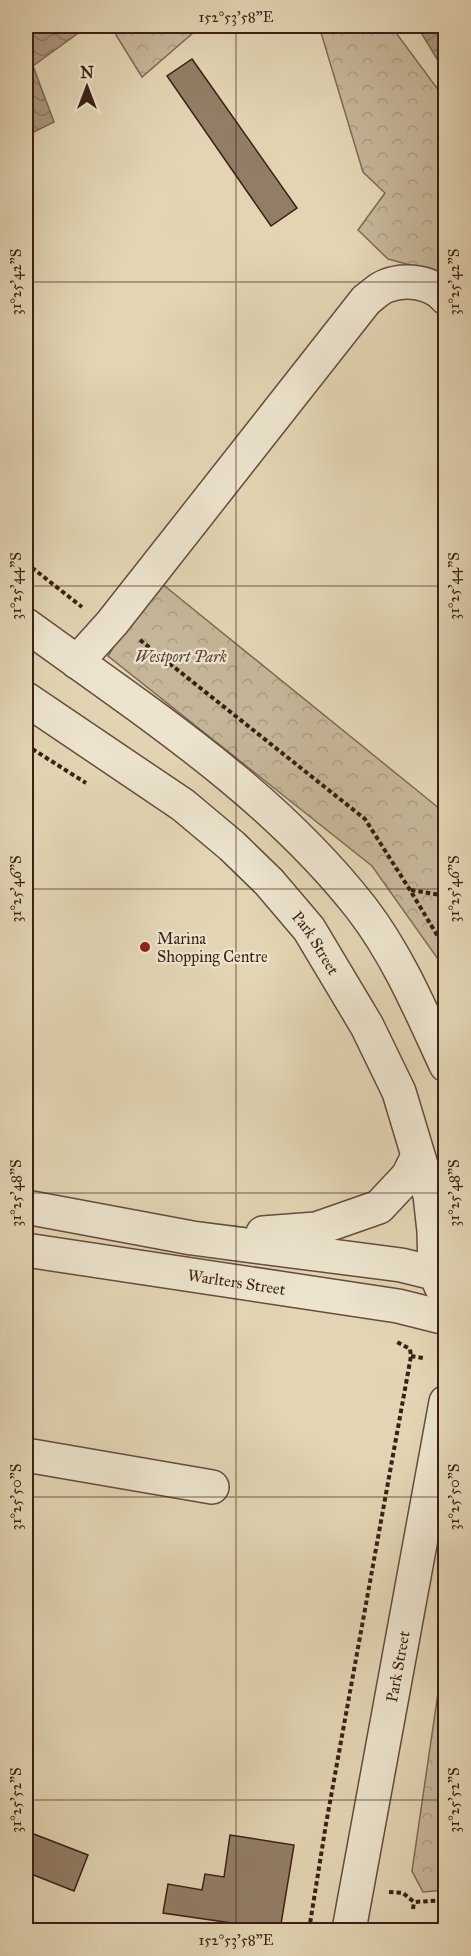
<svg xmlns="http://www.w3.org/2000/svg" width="471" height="1956" viewBox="0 0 471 1956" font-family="'IM FELL Great Primer',serif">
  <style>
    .park { fill: url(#park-crowns); stroke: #806a56; stroke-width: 1.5 }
    .water { fill: url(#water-waves); stroke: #7e6754; stroke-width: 1.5 }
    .building { fill: #927e67; stroke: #3b1f14; stroke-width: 1.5 }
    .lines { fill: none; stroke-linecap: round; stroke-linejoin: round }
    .minor-casing { stroke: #654c3c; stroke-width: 36 }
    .path { stroke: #3b1f14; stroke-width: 4; stroke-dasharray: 4.5 3; stroke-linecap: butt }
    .minor { stroke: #ede4ce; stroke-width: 33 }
    .ticks { fill: none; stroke: #3b1f14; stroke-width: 1.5; stroke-opacity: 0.45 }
    .poi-dot { fill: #8f2418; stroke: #ede4ce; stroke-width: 2 }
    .labels { text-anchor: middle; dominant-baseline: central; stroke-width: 4.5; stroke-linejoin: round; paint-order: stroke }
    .park-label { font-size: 16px; font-style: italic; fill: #5e4535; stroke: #ede4ce }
    .poi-label { font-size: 16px; fill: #3b1f14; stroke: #ede4ce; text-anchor: start }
    .street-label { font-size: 16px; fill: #3b1f14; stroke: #ede4ce }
    .neatline { fill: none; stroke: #3b1f14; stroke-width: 2 }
    .ticks-label { font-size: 15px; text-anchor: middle; fill: #3b1f14 }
  </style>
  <defs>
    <pattern id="park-crowns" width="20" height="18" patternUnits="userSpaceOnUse" patternTransform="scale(1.5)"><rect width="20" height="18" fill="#c6b699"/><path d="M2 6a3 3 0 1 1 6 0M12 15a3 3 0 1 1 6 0" fill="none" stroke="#ab9c83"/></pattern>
    <pattern id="water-waves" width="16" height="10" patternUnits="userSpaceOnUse" patternTransform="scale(1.5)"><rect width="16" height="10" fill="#aa977e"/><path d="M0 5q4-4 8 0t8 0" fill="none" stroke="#8c7b66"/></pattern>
  </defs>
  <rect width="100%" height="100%" fill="#e3d5b4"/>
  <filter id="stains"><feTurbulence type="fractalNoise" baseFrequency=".00333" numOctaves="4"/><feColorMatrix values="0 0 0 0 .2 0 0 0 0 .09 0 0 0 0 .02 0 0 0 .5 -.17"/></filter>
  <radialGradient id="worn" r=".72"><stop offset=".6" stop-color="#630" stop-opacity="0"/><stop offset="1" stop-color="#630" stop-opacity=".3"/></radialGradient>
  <!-- park -->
  <g class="park">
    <polygon points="123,26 201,26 142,77 116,35"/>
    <polygon points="319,26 391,26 445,99 445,279 418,267 388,259 358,230 385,193 363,172"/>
    <polygon points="161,583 445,813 445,977 438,959 372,866 108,656 130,620"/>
    <polygon points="445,1645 445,1890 423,1892 412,1871"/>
  </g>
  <!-- water -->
  <g class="water">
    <polygon points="26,26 88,26 33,66 54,122 26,136"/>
    <polygon points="417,26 445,26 445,72"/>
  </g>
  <!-- building -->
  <g class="building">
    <polygon points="192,59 297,208 271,226 167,76"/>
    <polygon points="26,1831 88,1855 74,1891 26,1872"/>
    <polygon points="230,1835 294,1845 280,1930 163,1913 168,1884 202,1890 205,1874 224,1877"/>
  </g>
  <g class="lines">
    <!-- minor casing -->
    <g class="minor-casing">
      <g id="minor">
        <path d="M26 625C144 711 271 792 362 909 398 956 421 1011 446 1065"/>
        <path d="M77 662 112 623 366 300C373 295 378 289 386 286 405 278 433 282 446 298"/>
        <path id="s1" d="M26 699 183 805 232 846 269 882 309 929 367 1026 399 1092 430 1195 434 1231 435 1273 446 1297"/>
        <polyline points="26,1207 192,1238 401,1265 446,1276"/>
        <polyline points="263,1233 316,1229 379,1207 408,1176 418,1156"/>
        <path id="s2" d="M26 1250 398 1306 446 1318"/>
        <polyline points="26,1455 212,1487"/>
        <path id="s3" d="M349 1930 446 1402"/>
      </g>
    </g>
    <!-- path -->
    <g class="path">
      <polyline points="26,563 82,607"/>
      <polyline points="140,640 365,819 410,890 446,950"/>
      <polyline points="26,745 86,783"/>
      <polyline points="411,890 446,896"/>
      <polyline points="411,1356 423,1358"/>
      <polyline points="389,1892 403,1893 414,1902 446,1900"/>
      <polyline points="413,1909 414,1902"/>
      <polyline points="309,1930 326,1824 411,1356 410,1349 397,1342"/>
    </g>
    <!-- minor -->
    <use href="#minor" class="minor"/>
  </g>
  <!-- ticks -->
  <path class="ticks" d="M236 26V1930M26 282H446M26 586H446M26 889H446M26 1193H446M26 1497H446M26 1800H446"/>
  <!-- markers -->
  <circle class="poi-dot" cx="145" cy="947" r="6"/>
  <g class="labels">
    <!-- park labels -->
    <g class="park-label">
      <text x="181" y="656">Westport Park</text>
    </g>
    <!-- poi labels -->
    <g class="poi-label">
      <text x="157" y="938">Marina<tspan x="157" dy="18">Shopping Centre</tspan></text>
    </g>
    <!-- street labels -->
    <g class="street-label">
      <text stroke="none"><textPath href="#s1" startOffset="382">Park Street</textPath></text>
      <text stroke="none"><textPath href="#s2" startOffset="213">Warlters Street</textPath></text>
      <text stroke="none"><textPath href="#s3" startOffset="268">Park Street</textPath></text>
    </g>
  </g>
  <!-- margin -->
  <rect width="471" height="1956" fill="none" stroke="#e3d5b4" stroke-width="66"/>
  <!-- north arrow -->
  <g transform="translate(87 87)" stroke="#ede4ce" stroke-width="4.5" paint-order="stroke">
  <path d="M0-4.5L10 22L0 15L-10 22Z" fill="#3b1f14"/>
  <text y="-9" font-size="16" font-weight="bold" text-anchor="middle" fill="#3b1f14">N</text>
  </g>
  <rect x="33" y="33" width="405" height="1890" class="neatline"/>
  <g class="ticks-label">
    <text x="236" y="22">152°53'58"E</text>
    <text transform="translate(16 282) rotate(-90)" y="5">31°25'42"S</text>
    <text transform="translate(454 282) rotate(-90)" y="5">31°25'42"S</text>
    <text transform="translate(16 586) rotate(-90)" y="5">31°25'44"S</text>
    <text transform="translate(454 586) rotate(-90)" y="5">31°25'44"S</text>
    <text transform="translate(16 889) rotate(-90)" y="5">31°25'46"S</text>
    <text transform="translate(454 889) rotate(-90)" y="5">31°25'46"S</text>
    <text transform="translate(16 1193) rotate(-90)" y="5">31°25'48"S</text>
    <text transform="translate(454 1193) rotate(-90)" y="5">31°25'48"S</text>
    <text transform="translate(16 1497) rotate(-90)" y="5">31°25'50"S</text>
    <text transform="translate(454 1497) rotate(-90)" y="5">31°25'50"S</text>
    <text transform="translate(16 1800) rotate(-90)" y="5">31°25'52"S</text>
    <text transform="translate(454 1800) rotate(-90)" y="5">31°25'52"S</text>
    <text x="236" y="1945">152°53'58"E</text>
  </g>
  <rect width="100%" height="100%" filter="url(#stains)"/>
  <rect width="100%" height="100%" fill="url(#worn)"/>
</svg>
